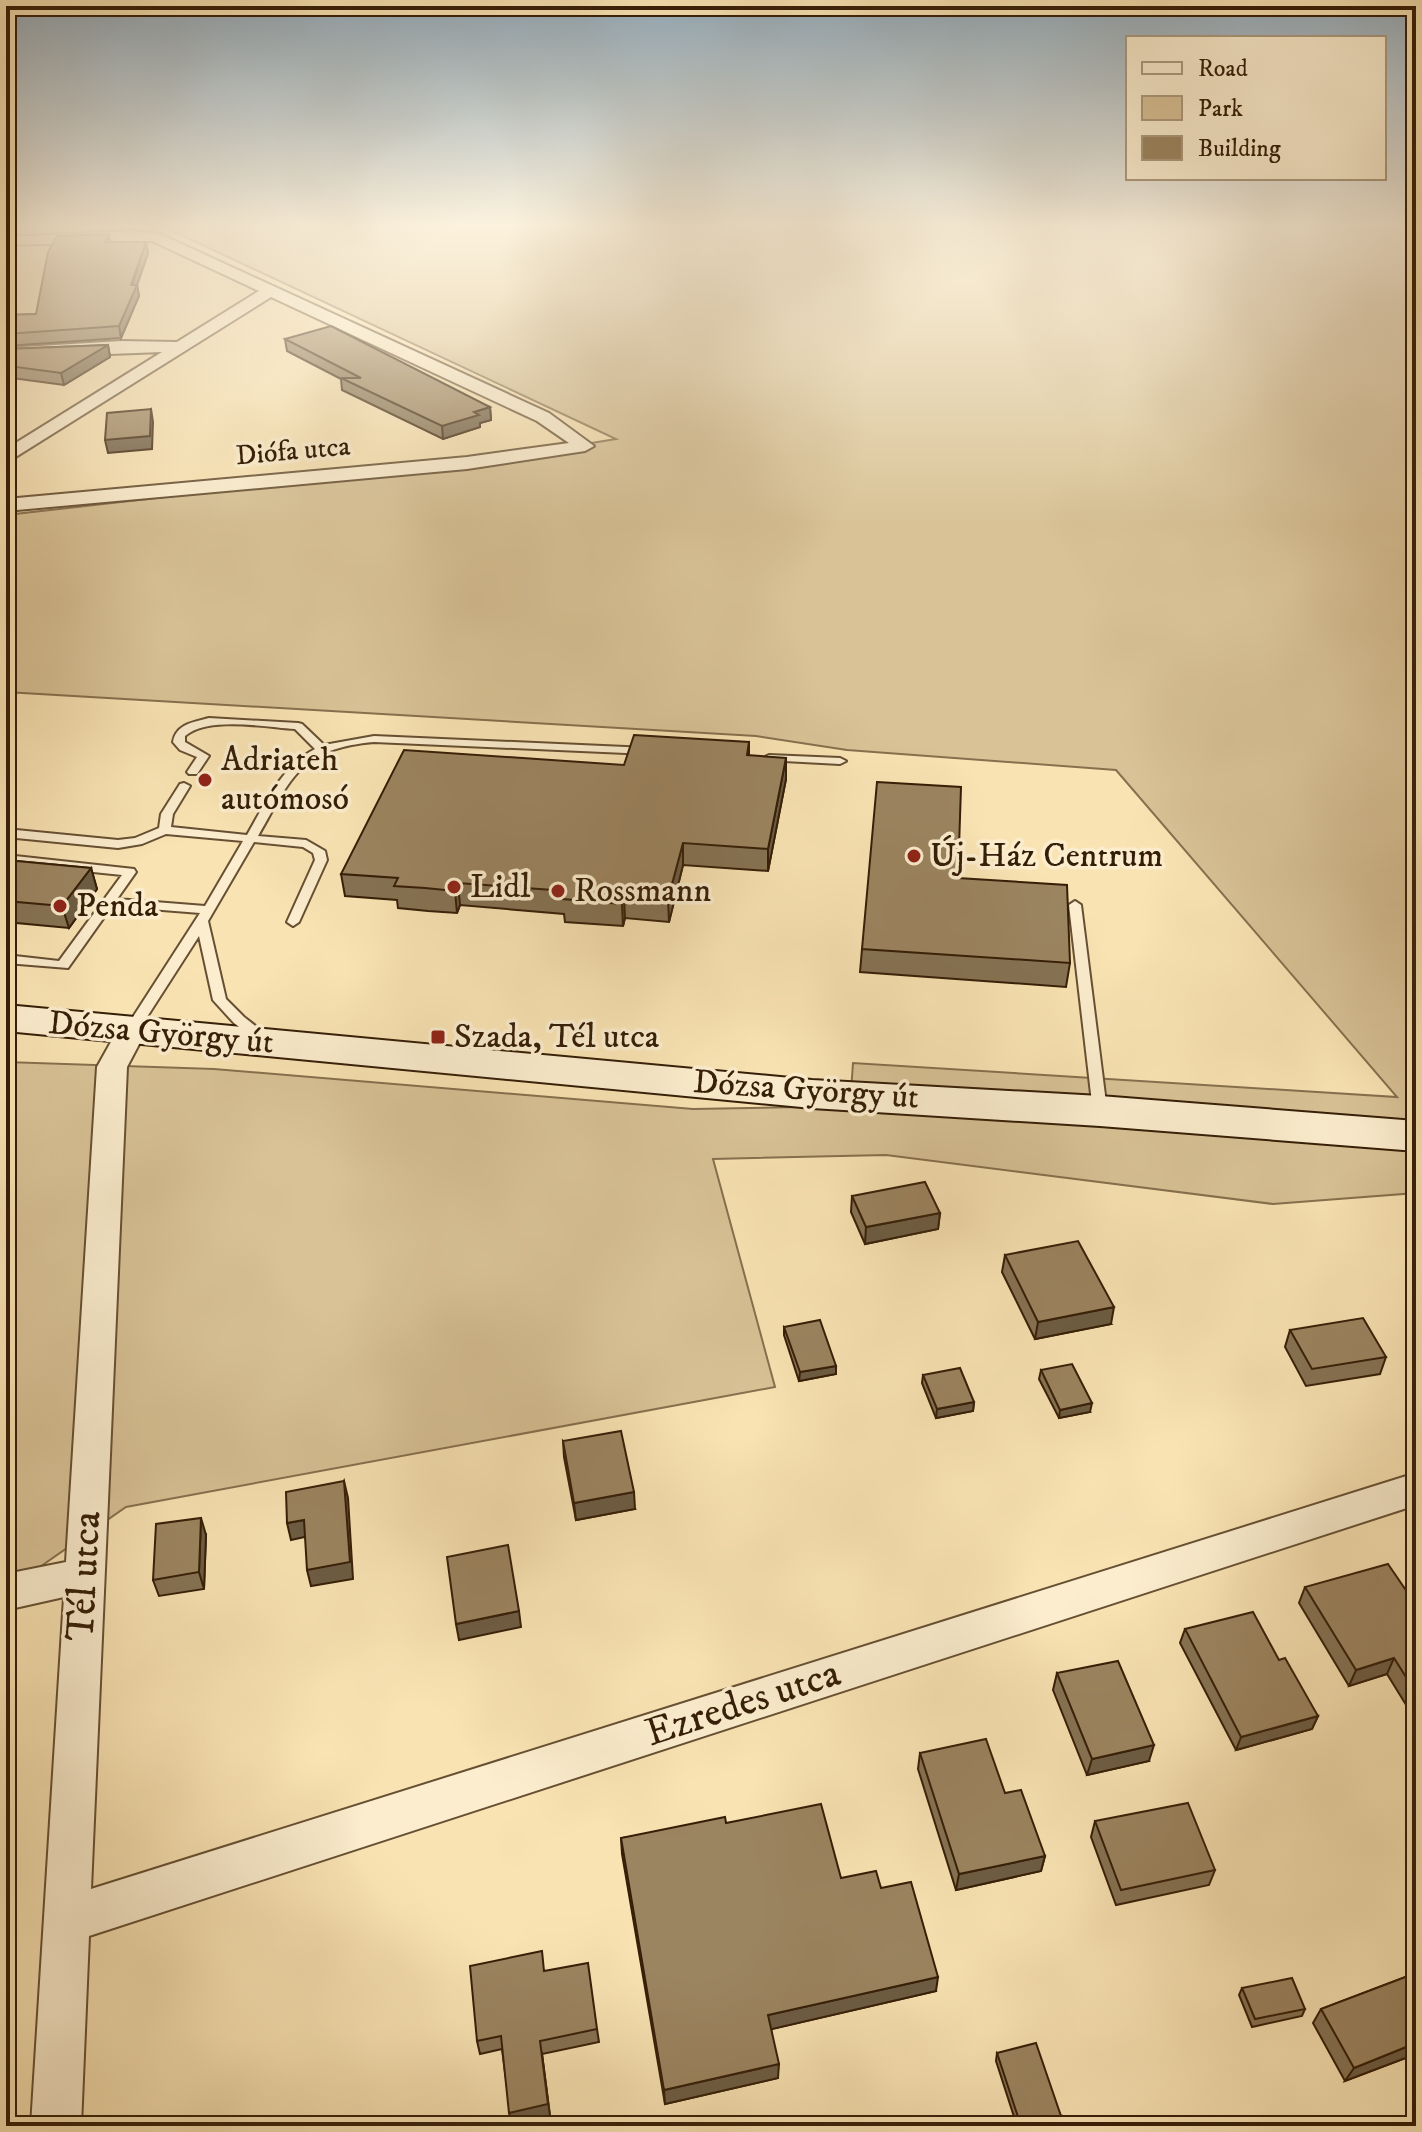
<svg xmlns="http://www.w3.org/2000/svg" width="1422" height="2132" viewBox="0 0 1422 2132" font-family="'IM FELL DW Pica',serif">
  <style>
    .green { fill: #d8c296; stroke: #86704e; stroke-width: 2 }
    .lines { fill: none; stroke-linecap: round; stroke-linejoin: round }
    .lane-casing { stroke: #664f32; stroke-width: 4 }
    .street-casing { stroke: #664f32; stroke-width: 4 }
    .secondary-casing { stroke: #351e07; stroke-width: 4 }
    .lane { fill: #fbedce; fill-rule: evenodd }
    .street { fill: #fbedce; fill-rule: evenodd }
    .secondary { fill: #fbedce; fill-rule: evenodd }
    .wall { fill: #857253; stroke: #351e07; stroke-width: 2 }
    .shaded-wall { fill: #6c5c43; stroke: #351e07; stroke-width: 2 }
    .building { fill: #9b8460; stroke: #351e07; stroke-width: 2 }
    .poi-dot { fill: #8f2418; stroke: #fbedce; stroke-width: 3 }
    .labels { text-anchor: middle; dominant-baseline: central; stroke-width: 7; stroke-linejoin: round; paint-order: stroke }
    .far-street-label { font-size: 28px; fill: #351e07; stroke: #fbedce }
    .poi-label { font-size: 34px; fill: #351e07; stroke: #fbedce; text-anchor: start }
    .street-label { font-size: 34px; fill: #351e07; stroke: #fbedce }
    .near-street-label { font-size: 40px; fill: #351e07; stroke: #fbedce }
  </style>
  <rect width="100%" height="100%" fill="#f9e3b3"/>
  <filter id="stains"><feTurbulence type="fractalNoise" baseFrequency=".0025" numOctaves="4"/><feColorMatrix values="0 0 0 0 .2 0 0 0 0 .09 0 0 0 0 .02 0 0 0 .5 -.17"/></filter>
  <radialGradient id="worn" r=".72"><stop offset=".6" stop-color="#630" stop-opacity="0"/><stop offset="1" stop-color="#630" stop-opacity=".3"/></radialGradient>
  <!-- green -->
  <polygon class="green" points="162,226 1416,226 1416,1193 1273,1204 886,1155 713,1159 775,1387 126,1507 21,1580 6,1582 6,1062 214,1069 693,1109 850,1106 853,1063 1397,1097 1116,770 847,750 756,736 6,692 6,515 467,463 616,439"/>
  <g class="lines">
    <!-- lane casing -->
    <g class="lane-casing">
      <g id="lane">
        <path d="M209 718 298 723 302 724 324 745 374 736 648 748 654 751 648 754 374 742C299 749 292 777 258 836L306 840 325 851 327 860 299 922 293 926 287 922 315 860 313 853 303 847 254 842 208 921 226 999 244 1017 267 1035 269 1038 267 1041H257L234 1023 213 1000 199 936 136 1034 131 1035 124 1031 200 913 112 906 68 968 6 963V955L59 961 122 875 6 863V855L134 869 136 872 117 899 205 906 243 841 166 834 142 844 118 848 6 837V829L118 840 135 838 159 828 161 814 180 784 184 783 190 786 173 814 171 827 247 835C266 802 281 767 315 749L295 729C265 727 208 716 185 736V742L209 756 197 774H189L187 772 197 757 180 750 173 742C176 724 194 722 209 718Z"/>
        <polygon points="769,755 840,758 846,761 840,764 765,760 763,758"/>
        <polygon points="1075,901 1081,905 1107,1111 1100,1116 1093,1111 1069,905"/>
      </g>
    </g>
    <!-- street casing -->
    <g class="street-casing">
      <g id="street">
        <polygon points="132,231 160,234 549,413 594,446 585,451 467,469 6,511 6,499 467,457 569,443 537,421 271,297 6,463 6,449 162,352 6,358 6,348 121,341 177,342 259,291 152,241 6,245 6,237"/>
        <polygon points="131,1022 141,1024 146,1031 127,1067 91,1889 1416,1473 1416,1505 89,1936 81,2126 31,2126 64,1597 6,1610 6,1574 66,1562 97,1067 121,1024"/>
      </g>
    </g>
    <!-- secondary casing -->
    <g class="secondary-casing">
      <polygon id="secondary" points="6,1005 812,1080 1100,1096 1416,1121 1416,1151 1100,1126 812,1108 6,1031"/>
    </g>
    <!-- lane -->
    <use href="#lane" class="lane"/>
    <!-- street -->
    <use href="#street" class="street"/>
    <!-- secondary -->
    <use href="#secondary" class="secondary"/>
  </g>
  <!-- wall -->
  <g class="wall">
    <polygon points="109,234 110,242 146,242 148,253 137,285 139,296 121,338 6,346 6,315 36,314"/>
    <polygon points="285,339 490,407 491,420 480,423 480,427 443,439 342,390 341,379 287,351"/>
    <polygon points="108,345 110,357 64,385 12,378 6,383 6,349"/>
    <polygon points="749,742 749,755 786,779 768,871 683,865 669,922 625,918 623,926 565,922 564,914 460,905 457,913 428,911 398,908 397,900 345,896 341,874 624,765"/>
    <polygon points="6,860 91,868 97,889 69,928 6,922"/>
    <polygon points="958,878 1070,963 1066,987 860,972 862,949"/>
    <polygon points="852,1196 940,1213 938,1229 865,1244 851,1212"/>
    <polygon points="1005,1255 1111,1324 1035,1339 1002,1272"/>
    <polygon points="784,1327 836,1366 836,1374 799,1381 784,1335"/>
    <polygon points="1290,1330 1386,1357 1380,1374 1306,1386 1285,1347"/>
    <polygon points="1041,1370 1090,1412 1059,1418 1039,1379"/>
    <polygon points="923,1375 974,1402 973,1411 936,1418 922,1383"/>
    <polygon points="563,1441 635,1509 576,1520 564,1457"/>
    <polygon points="206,1535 204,1589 159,1596 153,1580"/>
    <polygon points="1305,1587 1412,1599 1416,1598 1416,1721 1387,1674 1349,1686 1299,1603"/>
    <polygon points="1185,1629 1279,1660 1318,1716 1312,1729 1236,1750 1180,1643"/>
    <polygon points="1057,1673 1149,1761 1087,1775 1053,1690"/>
    <polygon points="920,1753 1005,1793 1045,1856 1041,1871 956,1890 918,1769"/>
    <polygon points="1095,1821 1215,1870 1209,1885 1116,1905 1091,1837"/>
    <polygon points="726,1823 841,1878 881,1888 936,1991 771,2029 778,2078 665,2104 622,1854 621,1838"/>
    <polygon points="545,1971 597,2029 599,2042 542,2054 550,2116 512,2125 502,2049 480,2054 477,2041"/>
    <polygon points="1416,1973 1416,2054 1345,2081 1313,2023 1321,2009"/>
    <polygon points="1242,1988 1305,2009 1302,2016 1252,2027 1239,1995"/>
    <polygon points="997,2053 1061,2116 1058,2123 1046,2126 1017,2126 996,2061"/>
  </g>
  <!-- shaded-wall -->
  <g class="shaded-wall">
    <polygon points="146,242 148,253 137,285 139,296 121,338 119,326"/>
    <polygon points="108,345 110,357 64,385 61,373"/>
    <polygon points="9,366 12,378 6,383 6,368"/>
    <polygon points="490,407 491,420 480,423 480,427 443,439 442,426 474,412"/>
    <polygon points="151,409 153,422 152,449 108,453 105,440"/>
    <polygon points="786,758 786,779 768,871 768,849"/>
    <polygon points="683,843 683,865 669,922 668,899"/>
    <polygon points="91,868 97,889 69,928 62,906"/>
    <polygon points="458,883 460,905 457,913 455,891"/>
    <polygon points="624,896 625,918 623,926 622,904"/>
    <polygon points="940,1213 938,1229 865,1244 866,1227"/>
    <polygon points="1114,1307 1111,1324 1035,1339 1038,1322"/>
    <polygon points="836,1366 836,1374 799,1381 800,1372"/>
    <polygon points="974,1402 973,1411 936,1418 937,1409"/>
    <polygon points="1092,1403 1090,1412 1059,1418 1060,1410"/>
    <polygon points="344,1481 348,1498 353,1579 311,1586 307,1570"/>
    <polygon points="634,1492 635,1509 576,1520 574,1503"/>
    <polygon points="201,1518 206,1535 204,1589 199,1572"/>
    <polygon points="304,1520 309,1536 291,1540 287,1523"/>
    <polygon points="519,1611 521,1627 459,1640 456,1624"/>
    <polygon points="1394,1658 1387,1674 1349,1686 1356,1670"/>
    <polygon points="1318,1716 1312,1729 1236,1750 1241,1737"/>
    <polygon points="1154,1745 1149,1761 1087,1775 1092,1759"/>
    <polygon points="1045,1856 1041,1871 956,1890 959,1874"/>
    <polygon points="938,1977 936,1991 768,2030 768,2015"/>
    <polygon points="1416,2043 1416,2054 1345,2081 1354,2068"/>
    <polygon points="542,2054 550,2116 512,2125 509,2113"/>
    <polygon points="779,2064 778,2078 665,2104 664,2090"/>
    <polygon points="1061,2116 1058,2123 1046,2126 1021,2126"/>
  </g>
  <!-- building -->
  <g class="building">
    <polygon points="109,234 105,242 146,242 131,285 137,285 119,326 6,334 6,315 36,314 48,252 57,236"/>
    <polygon points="331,326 490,407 474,412 479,415 442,426 341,378 361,378 285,339"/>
    <polygon points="108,345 61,373 9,366 6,368 6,349"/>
    <polygon points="151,409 150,436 105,440 107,413"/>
    <polygon points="634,735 749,742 747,755 786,758 768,849 683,843 668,899 624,896 622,904 563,899 566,891 458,883 455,891 425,888 394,886 398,878 341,874 404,750 624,765"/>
    <polygon points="877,782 961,787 958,878 1067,885 1070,963 862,949"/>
    <polygon points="6,860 91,868 62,906 6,901"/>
    <polygon points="925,1182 940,1213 866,1227 852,1196"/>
    <polygon points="1078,1241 1114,1307 1038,1322 1005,1255"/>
    <polygon points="1363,1318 1386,1357 1312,1369 1290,1330"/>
    <polygon points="820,1320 836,1366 800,1372 784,1327"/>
    <polygon points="1072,1364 1092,1403 1060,1410 1041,1370"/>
    <polygon points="960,1368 974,1402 937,1409 923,1375"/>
    <polygon points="621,1431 634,1492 574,1503 563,1441"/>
    <polygon points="344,1481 350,1562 307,1570 304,1520 287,1523 286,1492"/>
    <polygon points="201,1518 199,1572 153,1580 156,1524"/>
    <polygon points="508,1545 519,1611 456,1624 447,1557"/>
    <polygon points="1388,1564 1412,1599 1416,1598 1416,1693 1394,1658 1356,1670 1305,1587"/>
    <polygon points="1253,1612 1279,1660 1285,1658 1318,1716 1241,1737 1185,1629"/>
    <polygon points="1118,1661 1154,1745 1092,1759 1057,1673"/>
    <polygon points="986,1739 1005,1793 1021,1790 1045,1856 959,1874 920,1753"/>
    <polygon points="1188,1803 1215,1870 1121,1890 1095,1821"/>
    <polygon points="821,1804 841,1878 876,1871 881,1888 911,1882 938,1977 768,2015 779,2064 664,2090 621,1838 725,1817 726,1823"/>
    <polygon points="542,1951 544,1971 588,1963 597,2029 540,2041 548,2104 509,2113 501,2036 477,2041 470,1966"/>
    <polygon points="1416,1973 1416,2043 1354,2068 1321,2009"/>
    <polygon points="1292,1978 1305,2009 1255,2019 1242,1988"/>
    <polygon points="1036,2043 1061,2116 1021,2126 997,2053"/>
    <polygon points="693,2122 694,2126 678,2126"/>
  </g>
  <!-- sky -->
  <linearGradient id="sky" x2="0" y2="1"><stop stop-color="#94acbc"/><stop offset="0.43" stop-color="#fcf2dd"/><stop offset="1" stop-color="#fcf2dd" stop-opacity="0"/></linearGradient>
  <rect width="1422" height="524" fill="url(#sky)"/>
  <!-- markers -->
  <g class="poi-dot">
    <circle cx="205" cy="780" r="8"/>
    <circle cx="914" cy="856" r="8"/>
    <circle cx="454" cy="887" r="8"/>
    <circle cx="558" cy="891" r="8"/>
    <circle cx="60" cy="906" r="8"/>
    <rect x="430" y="1029" width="16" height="16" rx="4"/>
  </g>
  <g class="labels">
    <!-- far-street labels -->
    <g class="far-street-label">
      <text transform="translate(293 451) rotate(-5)">Diófa utca</text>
    </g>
    <!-- poi labels -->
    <g class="poi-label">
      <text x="221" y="760">Adriateh<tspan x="221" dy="39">autómosó</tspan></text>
      <text x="930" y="856">Új-Ház Centrum</text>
      <text x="470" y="887">Lidl</text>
      <text x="574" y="891">Rossmann</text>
      <text x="76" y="906">Penda</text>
      <text x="454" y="1037">Szada, Tél utca</text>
    </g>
    <!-- street labels -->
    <g class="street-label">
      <text transform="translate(161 1033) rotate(5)">Dózsa György út</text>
      <text transform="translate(806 1090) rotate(4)">Dózsa György út</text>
    </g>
    <!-- near-street labels -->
    <g class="near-street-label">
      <text transform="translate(85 1576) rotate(-87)">Tél utca</text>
      <text transform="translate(743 1704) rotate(-18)">Ezredes utca</text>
    </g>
  </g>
  <!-- margin -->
  <rect width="1422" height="2132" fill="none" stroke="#f9e3b3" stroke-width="32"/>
  <rect x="8" y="8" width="1406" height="2116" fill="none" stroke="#351e07" stroke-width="4"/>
  <rect x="16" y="16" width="1390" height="2100" fill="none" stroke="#351e07" stroke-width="2"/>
  <!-- legend -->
  <rect x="1126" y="36" width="260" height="144" fill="#fbedce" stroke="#ac9a7e" stroke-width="2"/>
  <rect x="1142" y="62" width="40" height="12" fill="#fbedce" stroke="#ac9a7e" stroke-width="2"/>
  <text x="1198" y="76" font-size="24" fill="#351e07">Road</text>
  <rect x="1142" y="96" width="40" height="24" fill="#d8c296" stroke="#ac9a7e" stroke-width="2"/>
  <text x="1198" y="116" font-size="24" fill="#351e07">Park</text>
  <rect x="1142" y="136" width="40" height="24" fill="#9b8460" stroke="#ac9a7e" stroke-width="2"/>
  <text x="1198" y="156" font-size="24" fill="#351e07">Building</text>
  <rect width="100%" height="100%" filter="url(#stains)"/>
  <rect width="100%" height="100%" fill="url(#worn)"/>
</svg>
